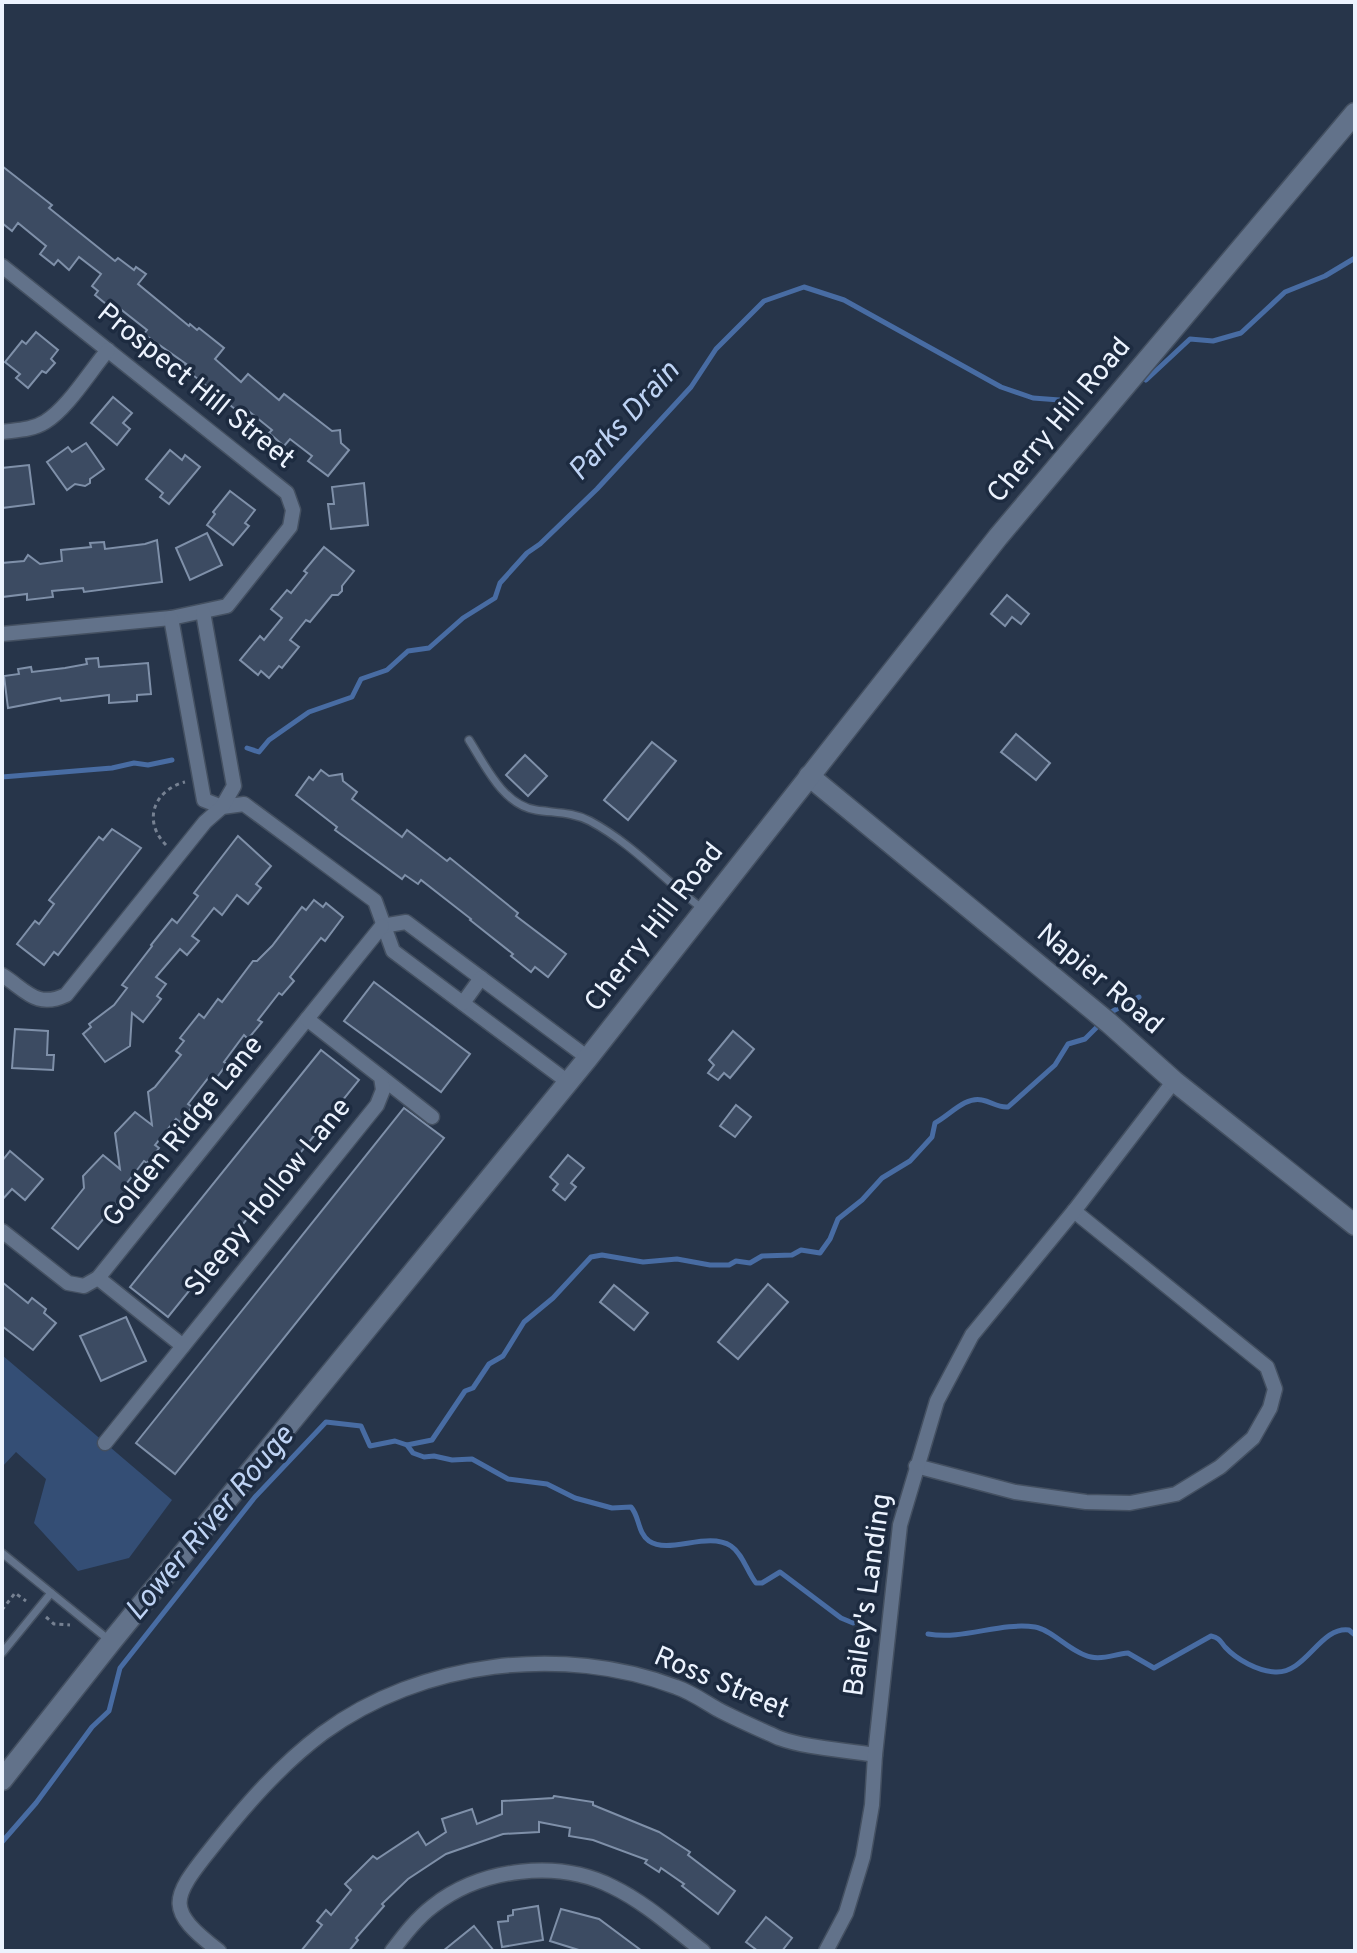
<svg xmlns="http://www.w3.org/2000/svg" width="1357" height="1953" viewBox="0 0 1357 1953" font-family="Overpass,sans-serif">
  <style>
    .green { fill: #344e75 }
    .lines { fill: none; stroke-linecap: round; stroke-linejoin: round }
    .stream { stroke: #486ca3; stroke-width: 5 }
    .building { fill: #3c4b62; stroke: #7f90a9; stroke-width: 2 }
    .lane-casing { stroke: #445061; stroke-width: 10 }
    .street-casing { stroke: #445061; stroke-width: 17 }
    .secondary-casing { stroke: #445061; stroke-width: 23 }
    .path { stroke: #768192; stroke-width: 3; stroke-dasharray: 4 4; stroke-linecap: butt }
    .lane { stroke: #62728a; stroke-width: 7 }
    .street { stroke: #62728a; stroke-width: 14 }
    .secondary { stroke: #62728a; stroke-width: 20 }
    .labels { text-anchor: middle; dominant-baseline: central; stroke-width: 7; stroke-linejoin: round; paint-order: stroke }
    .street-label { font-size: 28px; fill: #ecf3fe; stroke: #1d2b40 }
    .water-label { font-size: 30px; font-style: italic; fill: #bed3f4; stroke: #1d2b40 }
  </style>
  <rect width="100%" height="100%" fill="#27354a"/>
  <!-- green -->
  <polygon class="green" points="2,1355 172,1500 129,1558 78,1571 34,1523 46,1479 16,1452 2,1467"/>
  <g class="lines">
    <!-- stream -->
    <g class="stream">
      <polyline points="1146,380 1190,339 1213,341 1241,333 1285,292 1325,276 1355,258"/>
      <polyline points="247,748 259,752 269,740 309,712 352,697 361,679 387,670 408,651 429,648 463,618 495,598 500,583 527,553 540,544 597,489 691,387 716,349 764,301 804,287 844,300 1001,387 1033,398 1073,401"/>
      <polyline points="2,777 112,768 134,763 148,765 172,760"/>
      <polyline points="1113,1011 1139,997"/>
      <path d="M407 1445 432 1440 465 1391 473 1388 489 1364 503 1356 524 1322 553 1298 591 1257 602 1255 643 1262 677 1259 710 1265H729L736 1261 750 1263 762 1256 792 1255 801 1250 820 1253 830 1239 838 1219 862 1200 882 1178 910 1161 932 1137 935 1123C949 1116 965 1096 982 1100 992 1102 998 1108 1008 1107L1055 1065 1068 1044 1085 1039 1099 1025"/>
      <path d="M928 1634C965 1640 999 1622 1035 1627 1053 1630 1071 1653 1091 1657 1104 1660 1115 1654 1128 1653L1154 1668 1211 1636C1220 1638 1220 1641 1225 1647 1237 1660 1258 1671 1275 1672 1306 1674 1320 1626 1349 1630L1355 1635"/>
      <path d="M2 1842 36 1803 92 1727 109 1711 120 1668 255 1497 326 1422 361 1426 370 1446 395 1441 407 1445 413 1453 424 1457 434 1456 452 1460 472 1459 508 1479 547 1484 575 1498 612 1508 631 1507C640 1517 637 1532 649 1541 669 1555 707 1531 731 1546 743 1554 747 1572 756 1583H762L780 1572 841 1618 853 1623"/>
    </g>
  </g>
  <!-- building -->
  <g class="building">
    <polygon points="2,166 52,205 49,208 115,261 118,258 134,270 136,267 146,274 138,284 189,326 190,324 197,330 199,328 224,348 215,359 241,382 248,374 279,400 284,394 332,431 340,430 341,443 349,450 328,476 308,461 312,456 290,439 284,446 269,433 272,430 246,409 241,414 183,367 186,364 144,334 147,330 119,308 116,312 95,295 98,291 92,286 101,274 79,257 69,270 58,260 54,265 40,254 46,246 18,223 12,231 2,223"/>
    <polygon points="36,332 58,350 51,359 55,363 46,373 42,371 28,388 16,378 20,374 5,362 22,341 26,344"/>
    <polygon points="113,397 132,413 123,423 130,429 117,445 91,423"/>
    <polygon points="86,443 104,469 90,479 90,483 85,486 75,484 67,490 47,462 68,447 72,452"/>
    <polygon points="170,450 182,460 185,455 200,467 169,504 160,497 163,493 146,479"/>
    <polygon points="29,465 34,504 2,508 2,468"/>
    <polygon points="364,483 368,525 331,529 328,504 334,504 332,487"/>
    <polygon points="230,491 255,510 245,523 249,526 233,545 207,525 215,514 213,512"/>
    <polygon points="207,533 222,565 190,580 176,548"/>
    <polygon points="157,540 162,582 84,592 83,588 52,591 53,597 27,600 27,594 2,597 2,563 24,561 28,555 40,564 62,561 61,550 91,547 90,543 104,542 105,549 145,544"/>
    <polygon points="324,547 354,571 342,586 342,591 338,595 332,595 310,622 306,620 290,640 299,647 282,668 279,666 269,678 261,671 258,675 240,660 260,636 264,640 282,618 271,609 287,590 291,593 307,573 304,571"/>
    <polygon points="1007,595 1029,614 1021,624 1012,617 1005,626 991,614"/>
    <polygon points="98,658 99,667 148,663 151,694 137,695 137,701 109,703 109,695 61,701 60,698 8,708 4,676 19,674 18,669 31,667 32,672 65,668 87,664 86,659"/>
    <polygon points="1016,734 1050,763 1036,780 1001,752"/>
    <polygon points="652,742 676,761 628,820 604,800"/>
    <polygon points="525,755 547,776 528,796 506,775"/>
    <polygon points="321,770 329,776 342,774 343,781 357,792 352,799 402,837 407,830 447,861 450,858 518,913 516,916 566,954 548,977 535,967 531,972 511,956 513,954 470,920 471,919 421,880 418,884 405,875 402,879 335,830 337,827 296,795 309,777 313,780"/>
    <polygon points="112,829 141,848 58,955 54,952 44,965 17,944 35,921 39,924 54,904 49,900 99,837 103,840"/>
    <polygon points="238,836 271,866 256,884 261,888 248,904 237,895 222,915 214,908 192,936 199,941 187,955 180,949 156,977 166,984 157,996 161,999 143,1022 132,1013 130,1046 105,1062 83,1034 91,1027 89,1024 114,1005 127,988 122,985 152,946 151,945 172,919 177,923 198,896 194,893"/>
    <polygon points="314,900 323,907 326,903 343,917 325,941 321,938 290,977 294,981 282,995 279,993 258,1020 262,1022 248,1039 244,1035 224,1062 227,1064 214,1081 209,1077 188,1104 192,1107 180,1122 176,1119 155,1145 159,1148 147,1163 144,1161 123,1188 127,1191 78,1249 52,1228 84,1188 83,1176 103,1155 120,1169 115,1133 135,1112 152,1125 148,1092 155,1087 181,1055 176,1051 184,1041 180,1038 199,1014 204,1018 218,999 222,1002 253,961 257,961 272,946 302,907 306,910"/>
    <polygon points="374,982 470,1054 441,1092 344,1021"/>
    <polygon points="15,1029 48,1031 47,1055 54,1055 53,1070 12,1068"/>
    <polygon points="733,1031 754,1049 730,1078 724,1073 718,1080 708,1073 714,1065 709,1060"/>
    <polygon points="321,1050 359,1080 168,1317 130,1287"/>
    <polygon points="736,1105 751,1117 735,1137 720,1126"/>
    <polygon points="404,1108 444,1138 175,1474 136,1443"/>
    <polygon points="10,1151 43,1179 25,1200 12,1189 2,1200 2,1161"/>
    <polygon points="568,1155 584,1168 571,1183 576,1187 565,1200 553,1190 558,1184 550,1177"/>
    <polygon points="2,1282 28,1303 32,1298 46,1309 44,1313 56,1323 33,1350 2,1326"/>
    <polygon points="768,1284 788,1302 738,1359 718,1342"/>
    <polygon points="614,1285 648,1313 634,1330 600,1302"/>
    <polygon points="126,1317 146,1361 101,1381 80,1336"/>
    <polygon points="554,1796 593,1802 593,1805 659,1832 690,1852 688,1855 735,1891 718,1914 682,1886 684,1884 661,1868 659,1872 645,1863 647,1860 593,1840 569,1836 570,1828 539,1822 539,1832 503,1834 446,1854 408,1879 382,1904 384,1906 356,1938 358,1940 349,1951 301,1951 322,1925 317,1921 326,1910 331,1915 351,1890 345,1884 373,1856 377,1859 418,1832 426,1845 446,1832 442,1819 472,1809 477,1824 502,1814 502,1801 553,1798"/>
    <polygon points="538,1906 543,1940 502,1947 498,1922 508,1921 508,1916 513,1915 513,1910"/>
    <polygon points="561,1909 599,1919 642,1951 582,1951 550,1941"/>
    <polygon points="766,1917 792,1938 782,1951 758,1951 746,1942"/>
    <polygon points="474,1926 494,1951 443,1951"/>
  </g>
  <g class="lines">
    <!-- lane casing -->
    <g class="lane-casing">
      <g id="lane">
        <path d="M469 740C485 765 503 805 536 810 555 813 573 812 590 821 633 844 665 881 703 909"/>
        <polyline points="2,1553 109,1640"/>
        <polyline points="2,1653 51,1593"/>
      </g>
    </g>
    <!-- street casing -->
    <g class="street-casing">
      <g id="street">
        <polyline points="2,266 287,493 293,510 290,527 227,606 171,618 2,634"/>
        <path d="M2 432C17 430 32 430 45 422 68 408 90 371 108 350"/>
        <polyline points="171,618 204,800 222,807 244,804 375,901 393,951 568,1082"/>
        <polyline points="382,926 406,922 588,1058"/>
        <path d="M2 975C26 990 36 1009 66 995L205 822 222 807 234 786 203 612"/>
        <polyline points="463,1003 481,978"/>
        <polyline points="381,1077 432,1117"/>
        <polyline points="2,1231 68,1283 84,1286 98,1278 382,926"/>
        <polyline points="98,1278 183,1346"/>
        <polyline points="105,1443 377,1105 383,1090 381,1077 307,1019"/>
        <polyline points="916,1466 1015,1492 1086,1502 1130,1503 1176,1494 1220,1467 1253,1438 1270,1408 1275,1389 1267,1367 1074,1211"/>
        <path d="M219 1951C166 1910 170 1900 210 1850 244 1807 279 1766 323 1733 421 1661 563 1644 676 1687 691 1692 705 1702 719 1710 738 1720 759 1729 779 1738 806 1748 846 1750 875 1755"/>
        <path d="M392 1951C404 1935 417 1918 433 1906 482 1868 558 1859 613 1887 646 1903 674 1929 703 1951"/>
        <polyline points="826,1951 846,1913 863,1857 872,1805 875,1755 900,1525 937,1401 972,1335 1074,1211 1174,1081"/>
      </g>
    </g>
    <!-- secondary casing -->
    <g class="secondary-casing">
      <g id="secondary">
        <polyline points="809,776 1109,1023 1174,1081 1355,1225"/>
        <polyline points="2,1780 111,1642 588,1058 998,537 1355,113"/>
      </g>
    </g>
    <!-- path -->
    <g class="path">
      <path d="M166 845C142 821 154 790 185 782"/>
      <polyline points="2,1610 15,1593 26,1601"/>
      <polyline points="46,1617 54,1624 70,1625"/>
    </g>
    <!-- lane -->
    <use href="#lane" class="lane"/>
    <!-- street -->
    <use href="#street" class="street"/>
    <!-- secondary -->
    <use href="#secondary" class="secondary"/>
  </g>
  <g class="labels">
    <!-- street labels -->
    <g class="street-label">
      <text transform="translate(195 387) rotate(39)">Prospect Hill Street</text>
      <text transform="translate(1060 421) rotate(-50)">Cherry Hill Road</text>
      <text transform="translate(655 928) rotate(-52)">Cherry Hill Road</text>
      <text transform="translate(1099 980) rotate(40)">Napier Road</text>
      <text transform="translate(184 1132) rotate(-51)">Golden Ridge Lane</text>
      <text transform="translate(269 1198) rotate(-51)">Sleepy Hollow Lane</text>
      <text transform="translate(869 1595) rotate(-82)">Bailey's Landing</text>
      <text transform="translate(721 1684) rotate(23)">Ross Street</text>
    </g>
    <!-- water labels -->
    <g class="water-label">
      <text transform="translate(625 422) rotate(-48)">Parks Drain</text>
      <text transform="translate(211 1524) rotate(-50)">Lower River Rouge</text>
    </g>
  </g>
  <!-- border -->
  <rect width="1357" height="1953" fill="none" stroke="#ecf3fe" stroke-width="8"/>
</svg>
